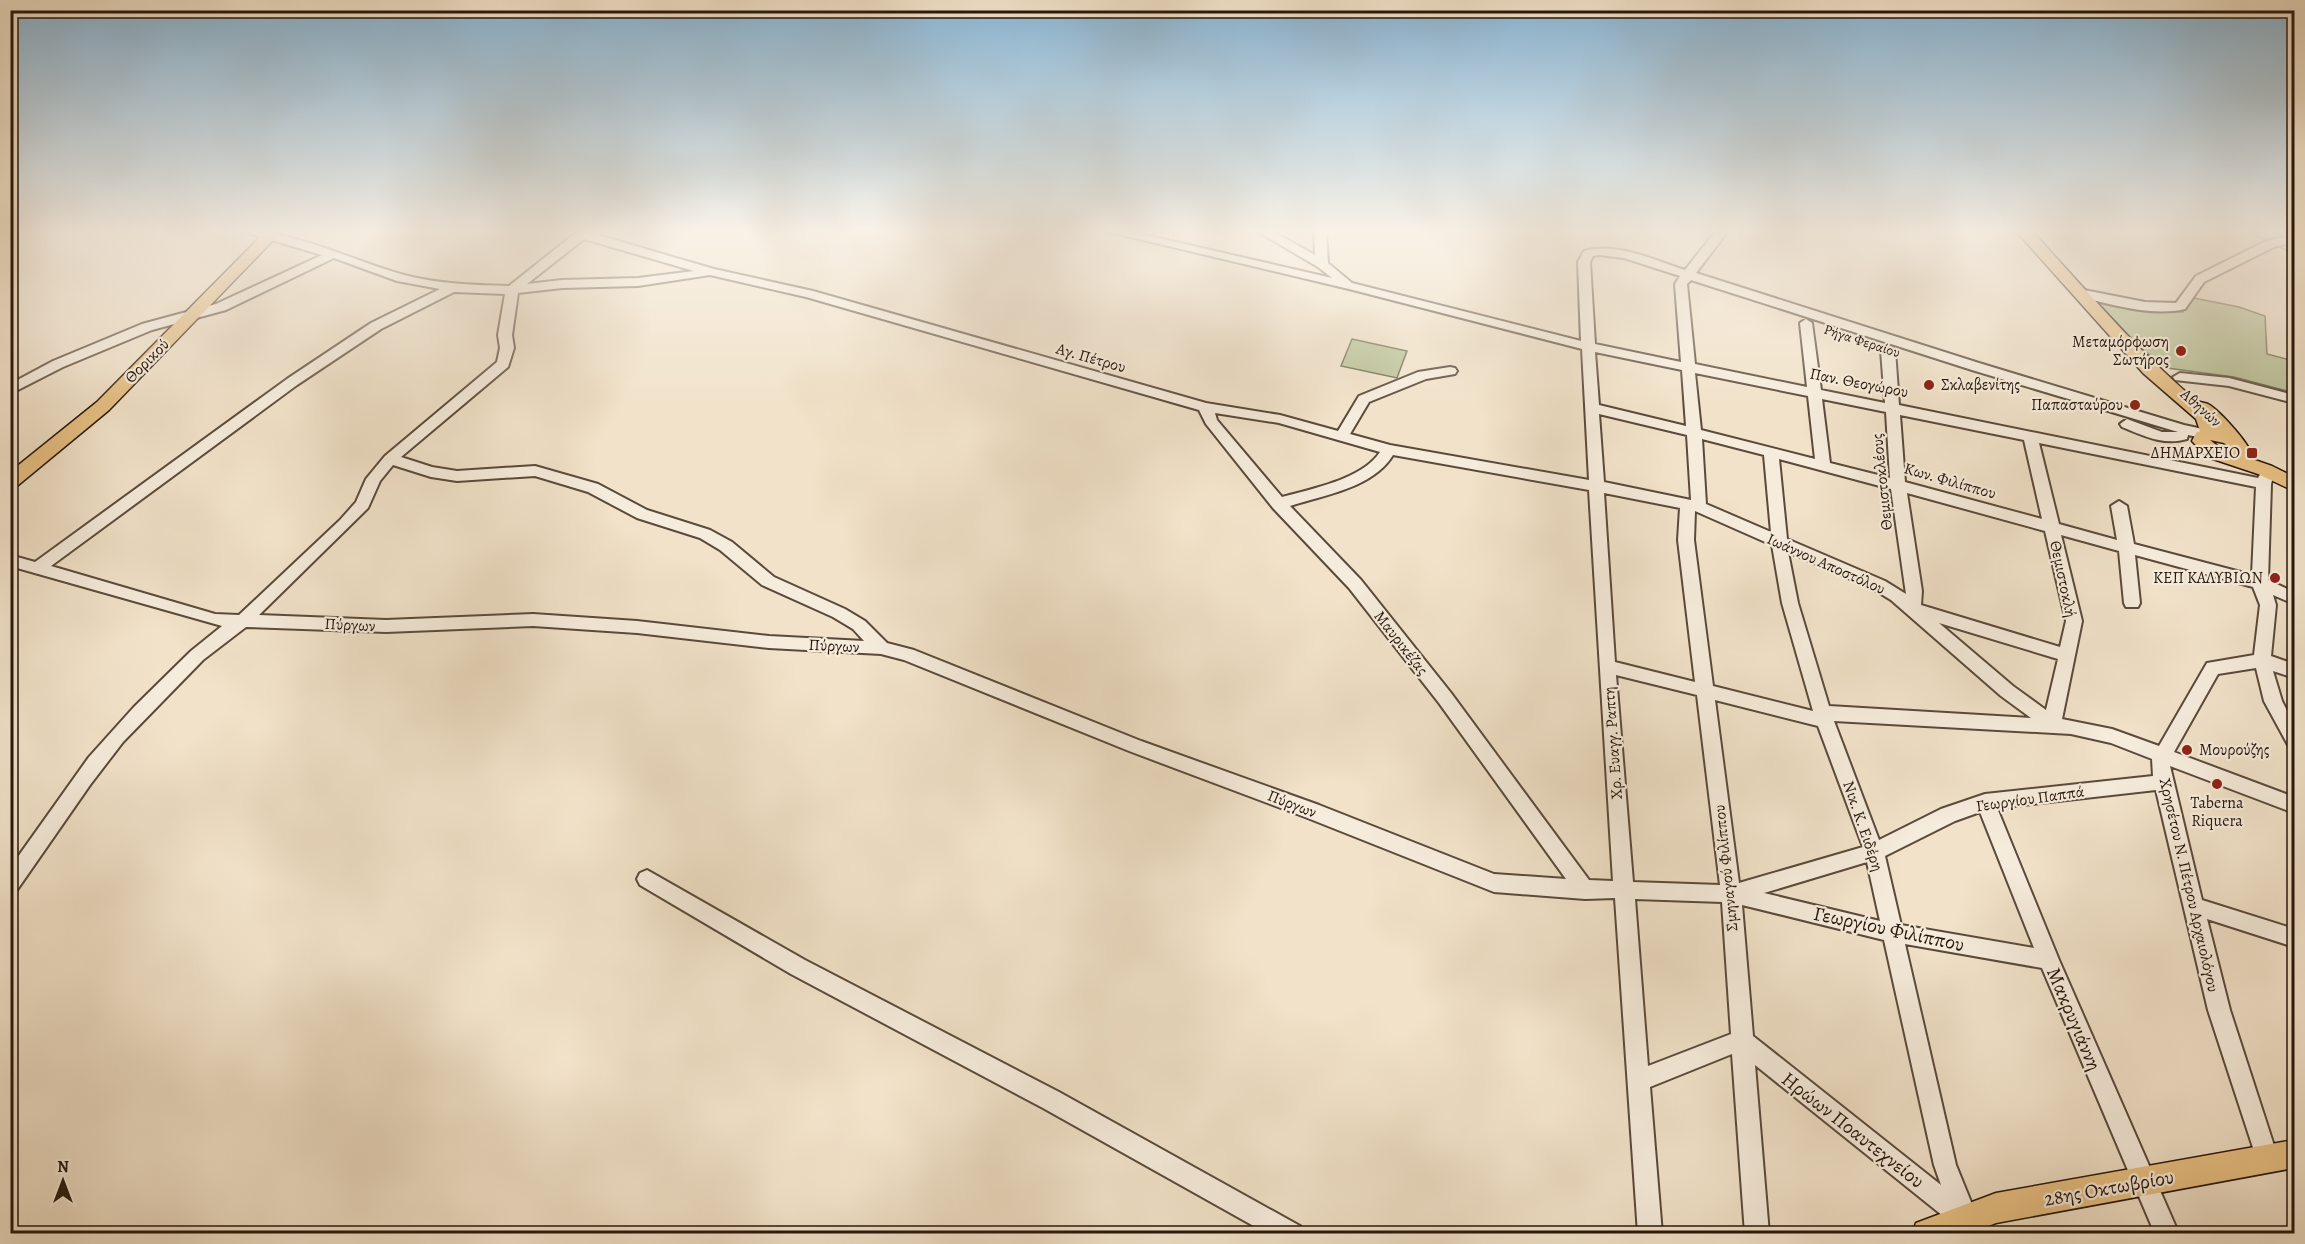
<svg xmlns="http://www.w3.org/2000/svg" width="2305" height="1244" viewBox="0 0 2305 1244" font-family="Alegreya,serif">
  <style>
    .green { fill: #b9c397; stroke: #706d52; stroke-width: 1.5 }
    .lines { fill: none; stroke-linecap: round; stroke-linejoin: round }
    .stream { stroke: #6d7a77; stroke-width: 2 }
    .minor-casing { stroke: #5a4a3b; stroke-width: 4 }
    .major-casing { stroke: #27170c; stroke-width: 3 }
    .minor { fill: #f6ecdc; fill-rule: evenodd }
    .major { fill: #e8c184; fill-rule: evenodd }
    .poi-dot { fill: #8f2418; stroke: #f6ecdc; stroke-width: 2 }
    .labels { text-anchor: middle; dominant-baseline: central; stroke-width: 4.5; stroke-linejoin: round; paint-order: stroke }
    .far-street-label { font-size: 14px; fill: #27170c; stroke: #f6ecdc }
    .poi-label { font-size: 16px; fill: #27170c; stroke: #f6ecdc; text-anchor: end }
    .street-label { font-size: 16px; fill: #27170c; stroke: #f6ecdc }
    .near-street-label { font-size: 20px; fill: #27170c; stroke: #f6ecdc }
  </style>
  <rect width="100%" height="100%" fill="#f1e2c9"/>
  <filter id="stains"><feTurbulence type="fractalNoise" baseFrequency=".00333" numOctaves="4"/><feColorMatrix values="0 0 0 0 .2 0 0 0 0 .09 0 0 0 0 .02 0 0 0 .5 -.17"/></filter>
  <radialGradient id="worn" r=".72"><stop offset=".6" stop-color="#630" stop-opacity="0"/><stop offset="1" stop-color="#630" stop-opacity=".3"/></radialGradient>
  <!-- green -->
  <g class="green">
    <polygon points="2189,297 2239,307 2265,316 2267,354 2294,361 2294,393 2234,377 2167,368 2129,339 2092,298 2154,311 2183,312"/>
    <polygon points="1352,339 1407,351 1397,378 1341,366"/>
  </g>
  <g class="lines">
    <!-- stream -->
    <g class="stream">
      <polyline points="2245,231 2265,240"/>
      <polyline points="2278,246 2294,254"/>
    </g>
    <!-- minor casing -->
    <g class="minor-casing">
      <g id="minor">
        <path d="M240 231C297 231 350 260 404 275 439 284 474 285 509 286L578 231H592L591 233 714 269 813 291 1206 403 1280 415 1338 431 1359 396 1418 372 1450 367 1455 368 1457 371 1455 374 1426 379 1369 402 1350 434 1390 445 1589 480 1582 349 1349 289 1105 231H1128L1332 278 1318 267 1257 231H1272L1315 255 1314 231H1326L1328 263 1352 283 1581 341 1578 262 1584 251C1617 242 1654 260 1685 270L1716 231H1728L1696 273 1979 363 2184 425 2212 431 2214 434 2212 437 2207 439 2188 435 2187 439C2164 446 2144 436 2122 427L2120 424 2127 419 2162 432H2178L1972 370 1691 280 1687 284 1695 364 1807 387 1800 323 1806 319 1812 323 1821 390 1885 403 1881 350 1888 346 1895 350 1899 405 2258 478 2262 471H2272L2274 474 2271 484 2268 580 2294 592V604L2273 595 2276 605 2271 656 2294 664V678L2273 671 2282 701 2294 724V747L2288 745 2264 701 2256 668 2218 674 2174 752 2294 797V813L2170 766 2202 900 2294 929V947L2207 919 2230 1010 2278 1158 2275 1166 2267 1169 2259 1166 2208 1010 2156 790 1997 808 2059 960 2179 1234H2155L2042 968 1905 944 1956 1165 1984 1234H1960L1958 1228 1755 1065 1769 1234H1745L1732 1054 1650 1087 1662 1234H1638L1615 898 1585 899 1494 892 1305 817 1129 751 904 660 881 654 769 648 637 633 533 626 386 632 246 627 203 660 123 742 90 785 17 890 10 892V868L89 757 134 707 191 651 222 626 10 566V555L35 562 287 379 371 323 440 289 397 281 334 258 226 310 152 330 63 367 10 394V384L53 361 142 324 216 304 322 255ZM584 239 694 271 638 278 562 280 527 284ZM1599 255 1624 258 1680 276 1675 284 1681 362 1595 344 1590 262 1593 256ZM710 275 806 297 1199 410 1206 424 1273 508 1349 588 1439 703 1566 879 1494 874 1319 805 1141 741 914 650 887 643 865 621 845 609 774 577 732 542 710 530 647 510 598 484 535 466 457 471 432 467 401 457 508 367 514 348 512 335 518 293 562 288 638 286ZM454 292 505 294 498 335 500 348 497 362 385 456 366 479 356 502 340 520 239 615 215 614 51 566 297 385 381 329ZM1595 352 1682 370 1686 426 1599 405ZM1695 373 1808 396 1815 459 1701 430ZM1822 399 1886 412 1890 478 1830 463ZM1215 413 1279 423 1380 452C1363 479 1311 489 1282 497L1217 420ZM1599 414 1687 435 1691 500 1604 482ZM1900 415 2024 440 2042 519 1905 482ZM1702 439 1764 455 1771 532 1706 504ZM2039 443 2256 487 2252 575 2134 544 2127 506 2119 501 2111 506 2117 540 2059 524ZM1393 455 1589 490 1613 881 1589 880 1451 693 1361 580 1290 506C1324 495 1373 488 1393 455ZM1779 459 1891 489 1906 594 1885 581 1787 539ZM393 465 431 477 457 481 535 476 588 492 637 518 700 538 720 550 762 585 833 617 853 629 864 641 769 636 637 621 533 614 386 620 259 615 368 508 380 481ZM1604 493 1680 508 1678 540 1695 682 1615 662ZM1907 493 2045 531 2066 621 2060 647 1921 605 1922 591ZM1695 511 1772 545 1782 603 1813 711 1713 686 1694 540ZM2061 535 2119 551 2124 603 2126 607H2138L2140 603 2135 555 2253 587 2260 605 2254 655 2207 663 2159 746 2112 729 2062 719 2082 621ZM1788 552 1873 589 1891 600 2001 696 2031 718 1829 706 1798 603ZM1939 623 2058 659 2046 710 2013 686ZM1616 675 1697 695 1720 885 1633 882ZM1715 700 1818 726 1863 847 1739 883ZM1834 721 2071 734 2111 743 2152 759 2153 776 1985 794 1941 809 1879 840ZM1980 812 2034 948 1901 925 1885 856 1955 821ZM1867 862 1880 921 1764 893ZM1635 899 1722 902 1731 1034 1648 1066ZM1742 905 1884 940 1934 1165 1941 1185 1753 1036Z"/>
        <path d="M2294 235V242L2274 247 2204 282 2185 309C2150 317 2112 304 2079 297L2073 293 2079 289 2145 302 2176 303 2196 276 2266 241Z"/>
        <polygon points="2180,373 2229,378 2294,395 2294,403 2229,386 2175,380 2173,377"/>
        <polygon points="647,870 805,960 1059,1092 1300,1226 1304,1234 1268,1234 1043,1108 791,974 640,885 637,879 640,873"/>
      </g>
    </g>
    <!-- major casing -->
    <g class="major-casing">
      <g id="major">
        <polygon points="266,231 282,231 109,410 17,486 10,488 10,472 97,402"/>
        <path d="M2016 231H2032C2085 289 2136 349 2195 400 2200 404 2205 401 2211 406 2221 413 2249 443 2251 454L2249 458 2272 466 2294 477V491L2258 474 2207 457 2192 441 2196 433 2200 431 2196 419 2143 373ZM2210 440 2224 443 2232 451 2220 448Z"/>
        <polygon points="2294,1140 2294,1168 1996,1223 1968,1234 1912,1234 1916,1223 1996,1193"/>
      </g>
    </g>
    <!-- minor -->
    <use href="#minor" class="minor"/>
    <!-- major -->
    <use href="#major" class="major"/>
  </g>
  <!-- sky -->
  <linearGradient id="sky" x2="0" y2="1"><stop stop-color="#89b7d7"/><stop offset="0.57" stop-color="#f9f2e7"/><stop offset="1" stop-color="#f9f2e7" stop-opacity="0"/></linearGradient>
  <rect width="2305" height="406" fill="url(#sky)"/>
  <!-- markers -->
  <g class="poi-dot">
    <circle cx="2181" cy="351" r="6"/>
    <circle cx="1929" cy="385" r="6"/>
    <circle cx="2135" cy="405" r="6"/>
    <rect x="2246" y="447" width="12" height="12" rx="3"/>
    <circle cx="2275" cy="578" r="6"/>
    <circle cx="2187" cy="750" r="6"/>
    <circle cx="2217" cy="784" r="6"/>
  </g>
  <g class="labels">
    <!-- far-street labels -->
    <g class="far-street-label">
      <text transform="translate(1862 341) rotate(18)">Ρήγα Φεραίου</text>
    </g>
    <!-- poi labels -->
    <g class="poi-label">
      <text x="2169" y="342">Μεταμόρφωση<tspan x="2169" dy="18">Σωτήρος</tspan></text>
      <text x="1941" y="385" text-anchor="start">Σκλαβενίτης</text>
      <text x="2123" y="405">Παπασταύρου</text>
      <text x="2240" y="453">ΔΗΜΑΡΧΕΙΟ</text>
      <text x="2263" y="578">ΚΕΠ ΚΑΛΥΒΙΩΝ</text>
      <text x="2199" y="750" text-anchor="start">Μουρούζης</text>
      <text x="2217" y="803" text-anchor="middle">Taberna<tspan x="2217" dy="18">Riquera</tspan></text>
    </g>
    <!-- street labels -->
    <g class="street-label">
      <text transform="translate(1091 358) rotate(16)">Αγ. Πέτρου</text>
      <text transform="translate(147 361) rotate(-45)">Θορικού</text>
      <text transform="translate(1859 383) rotate(11)">Παν. Θεογώρου</text>
      <text transform="translate(2201 408) rotate(42)">Αθηνών</text>
      <text transform="translate(1950 481) rotate(16)">Κων. Φιλίππου</text>
      <text transform="translate(1882 482) rotate(-96)">Θεμιστοκλέους</text>
      <text transform="translate(1826 564) rotate(24)">Ιωάννου Αποστόλου</text>
      <text transform="translate(2063 579) rotate(78)">Θεμιστοκλή</text>
      <text transform="translate(350 625) rotate(3)">Πύργων</text>
      <text transform="translate(1401 643) rotate(52)">Μαυρικέζας</text>
      <text transform="translate(834 646) rotate(3)">Πύργων</text>
      <text transform="translate(1613 743) rotate(-94)">Χρ. Ευαγγ. Ραπτη</text>
      <text transform="translate(2030 799) rotate(-8)">Γεωργίου Παππά</text>
      <text transform="translate(1292 804) rotate(21)">Πύργων</text>
      <text transform="translate(1863 826) rotate(71)">Νικ. Κ. Ειδέρη</text>
      <text transform="translate(1726 868) rotate(-96)">Σμηναγού Φιλίππου</text>
      <text transform="translate(2189 885) rotate(77)">Χρησέτου Ν. Πέτρου Αρχαιολόγου</text>
    </g>
    <!-- near-street labels -->
    <g class="near-street-label">
      <text transform="translate(1889 929) rotate(12)">Γεωργίου Φιλίππου</text>
      <text transform="translate(2074 1019) rotate(67)">Μακρυγιάννη</text>
      <text transform="translate(1853 1130) rotate(38)">Ηρώων Ποαυτεχνείου</text>
      <text transform="translate(2109 1188) rotate(-10)">28ης Οκτωβρίου</text>
    </g>
  </g>
  <!-- margin -->
  <rect width="2305" height="1244" fill="none" stroke="#f1e2c9" stroke-width="36"/>
  <rect x="12" y="12" width="2281" height="1220" fill="none" stroke="#27170c" stroke-width="3"/>
  <rect x="18" y="18" width="2269" height="1208" fill="none" stroke="#27170c" stroke-width="1.5"/>
  <!-- north arrow -->
  <g transform="translate(63 1181)" stroke="#f6ecdc" stroke-width="4.5" paint-order="stroke">
  <path d="M0-4.5L10 22L0 15L-10 22Z" fill="#27170c"/>
  <text y="-9" font-size="16" font-weight="bold" text-anchor="middle" fill="#27170c">N</text>
  </g>
  <rect width="100%" height="100%" filter="url(#stains)"/>
  <rect width="100%" height="100%" fill="url(#worn)"/>
</svg>
